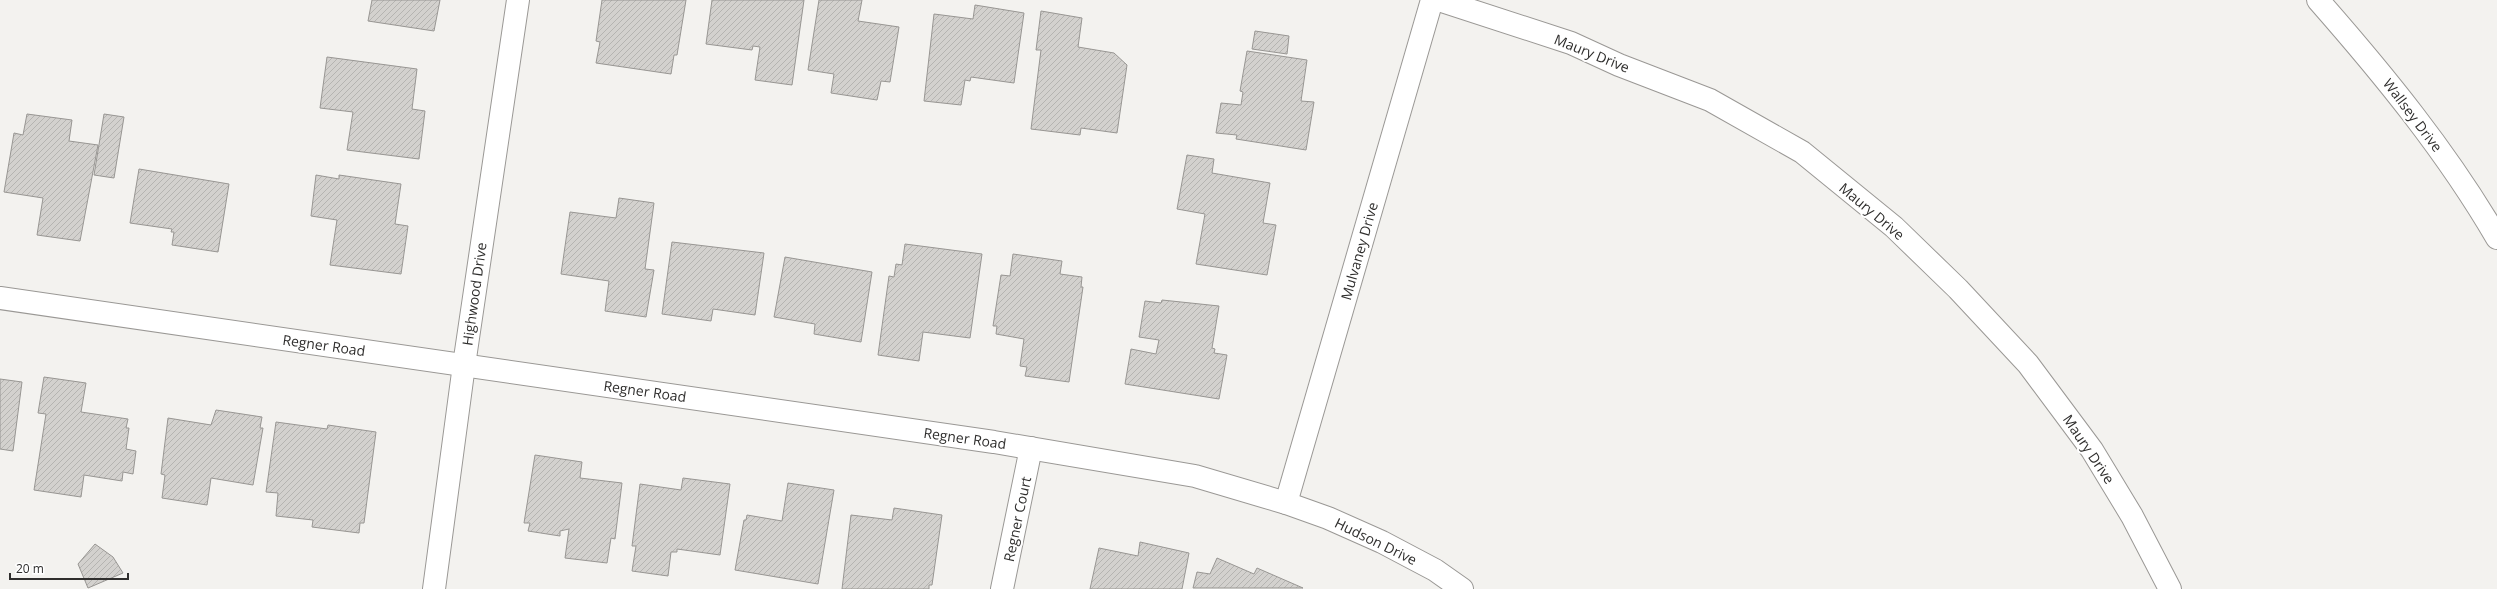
<svg xmlns="http://www.w3.org/2000/svg" width="2497" height="589" viewBox="0 0 2497 589" font-family="'Open Sans',sans-serif">
  <style>
    .building { fill: url(#building-hatch); stroke: #989693 }
    .lines { fill: none; stroke-linecap: round; stroke-linejoin: round }
    .minor-casing { stroke: #9a9895; stroke-width: 24 }
    .minor { stroke: #fff; stroke-width: 22 }
    .labels { text-anchor: middle; dominant-baseline: central; stroke-width: 4; stroke-linejoin: round; paint-order: stroke }
    .street-label { font-size: 14px; fill: #2f2e2d; stroke: #fff }
  </style>
  <defs>
    <pattern id="building-hatch" width="6" height="6" patternUnits="userSpaceOnUse"><rect width="6" height="6" fill="#d3d1ce"/><path d="M-1 1l2-2M0 6l6-6M5 7l2-2" fill="none" stroke="#b5b4b1"/></pattern>
  </defs>
  <rect width="100%" height="100%" fill="#f3f2ef"/>
  <!-- building -->
  <g class="building">
    <polygon points="372,0 440,0 434,31 368,21"/>
    <polygon points="602,0 686,0 677,55 674,55 671,74 596,63 600,42 596,41"/>
    <polygon points="712,0 804,0 792,85 755,80 760,47 753,46 752,50 706,44"/>
    <polygon points="819,0 862,0 858,21 899,27 890,82 881,81 877,100 831,93 834,74 808,70"/>
    <polygon points="975,5 1024,13 1014,83 971,77 970,81 965,80 961,105 924,101 934,14 973,19"/>
    <polygon points="1041,11 1082,18 1078,47 1114,53 1127,65 1117,133 1081,128 1080,135 1031,129 1041,50 1036,50"/>
    <polygon points="1255,31 1289,36 1287,54 1252,49"/>
    <polygon points="1247,51 1307,60 1301,101 1314,102 1306,150 1236,139 1237,135 1216,133 1221,103 1241,105 1243,92 1240,91"/>
    <polygon points="327,57 417,69 412,109 425,111 419,159 347,150 353,112 320,108"/>
    <polygon points="27,114 72,120 69,141 98,145 80,241 37,235 43,198 4,192 14,133 23,135"/>
    <polygon points="104,114 124,117 114,178 94,175"/>
    <polygon points="1187,155 1214,159 1212,173 1270,183 1263,223 1276,225 1267,275 1196,264 1205,214 1177,209"/>
    <polygon points="139,169 229,184 218,252 172,245 174,232 171,232 172,229 130,223"/>
    <polygon points="316,175 339,179 339,175 401,184 395,224 408,226 401,274 330,265 337,220 311,216"/>
    <polygon points="619,198 654,203 645,269 654,270 646,317 605,311 609,281 561,274 570,212 616,218"/>
    <polygon points="672,242 764,253 755,315 713,309 711,321 662,314"/>
    <polygon points="905,244 982,254 970,338 923,332 919,361 878,355 889,276 894,277 896,264 902,265"/>
    <polygon points="1013,254 1062,261 1060,274 1082,277 1081,287 1083,287 1069,382 1025,376 1027,367 1020,366 1024,339 996,334 997,326 993,326 1001,275 1010,276"/>
    <polygon points="785,257 872,272 861,342 814,334 815,324 774,317"/>
    <polygon points="1162,300 1219,306 1212,348 1215,349 1214,353 1227,355 1219,399 1125,384 1131,349 1156,354 1159,340 1139,337 1145,301 1161,303"/>
    <polygon points="44,377 86,383 81,412 128,419 126,428 129,428 126,449 136,451 133,474 123,472 122,481 84,475 81,497 34,490 46,414 38,413"/>
    <polygon points="0,379 22,382 13,451 0,449"/>
    <polygon points="216,410 262,417 260,428 263,428 253,485 211,478 207,505 162,498 165,475 161,474 168,418 211,425"/>
    <polygon points="276,422 327,429 328,425 376,432 364,523 360,523 359,533 312,527 313,520 276,516 278,493 266,492"/>
    <polygon points="535,455 582,462 580,478 622,483 615,539 611,538 607,563 565,558 569,529 560,531 560,536 528,531 530,523 524,523"/>
    <polygon points="683,478 730,484 720,555 677,549 677,552 671,552 668,576 632,571 636,546 632,546 640,484 681,490"/>
    <polygon points="788,483 834,490 818,584 735,570 744,520 746,520 747,515 782,521"/>
    <polygon points="894,508 942,515 932,585 929,585 929,589 842,589 851,515 892,520"/>
    <polygon points="1140,542 1189,553 1182,589 1090,589 1099,548 1138,556"/>
    <polygon points="95,544 113,557 123,573 88,588 78,564"/>
    <polygon points="1217,558 1254,574 1257,568 1303,588 1193,588 1197,572 1210,574"/>
  </g>
  <g class="lines">
    <!-- minor casing -->
    <g class="minor-casing">
      <g id="minor">
        <polyline points="1439,0 1571,43 1619,65 1710,100 1802,152 1894,227 1958,289 2028,364 2092,450 2132,516 2170,589"/>
        <path d="M2318 0C2383 74 2447 152 2497 238"/>
        <polyline points="0,298 994,442 1195,476 1286,503 1328,518 1382,542 1435,570 1462,589"/>
        <polyline points="1286,503 1432,0"/>
        <polyline points="434,589 464,365 518,0"/>
        <polyline points="1002,589 1031,448"/>
      </g>
    </g>
    <!-- minor -->
    <use href="#minor" class="minor"/>
  </g>
  <g class="labels">
    <!-- street labels -->
    <g class="street-label">
      <text transform="translate(1592 53) rotate(22)">Maury Drive</text>
      <text transform="translate(2413 115) rotate(53)">Wallsey Drive</text>
      <text transform="translate(1872 211) rotate(40)">Maury Drive</text>
      <text transform="translate(1359 251) rotate(-74)">Mulvaney Drive</text>
      <text transform="translate(474 294) rotate(-82)">Highwood Drive</text>
      <text transform="translate(324 345) rotate(8)">Regner Road</text>
      <text transform="translate(645 391) rotate(8)">Regner Road</text>
      <text transform="translate(965 438) rotate(8)">Regner Road</text>
      <text transform="translate(2089 449) rotate(56)">Maury Drive</text>
      <text transform="translate(1017 519) rotate(-78)">Regner Court</text>
      <text transform="translate(1376 541) rotate(26)">Hudson Drive</text>
    </g>
  </g>
  <!-- scale -->
  <path d="M10 573v6h118v-6" fill="none" stroke="#2f2e2d" stroke-width="2"/>
  <text x="16" y="573" font-size="12" fill="#2f2e2d" stroke="#ffffff" stroke-width="3" paint-order="stroke">20 m</text>
</svg>
